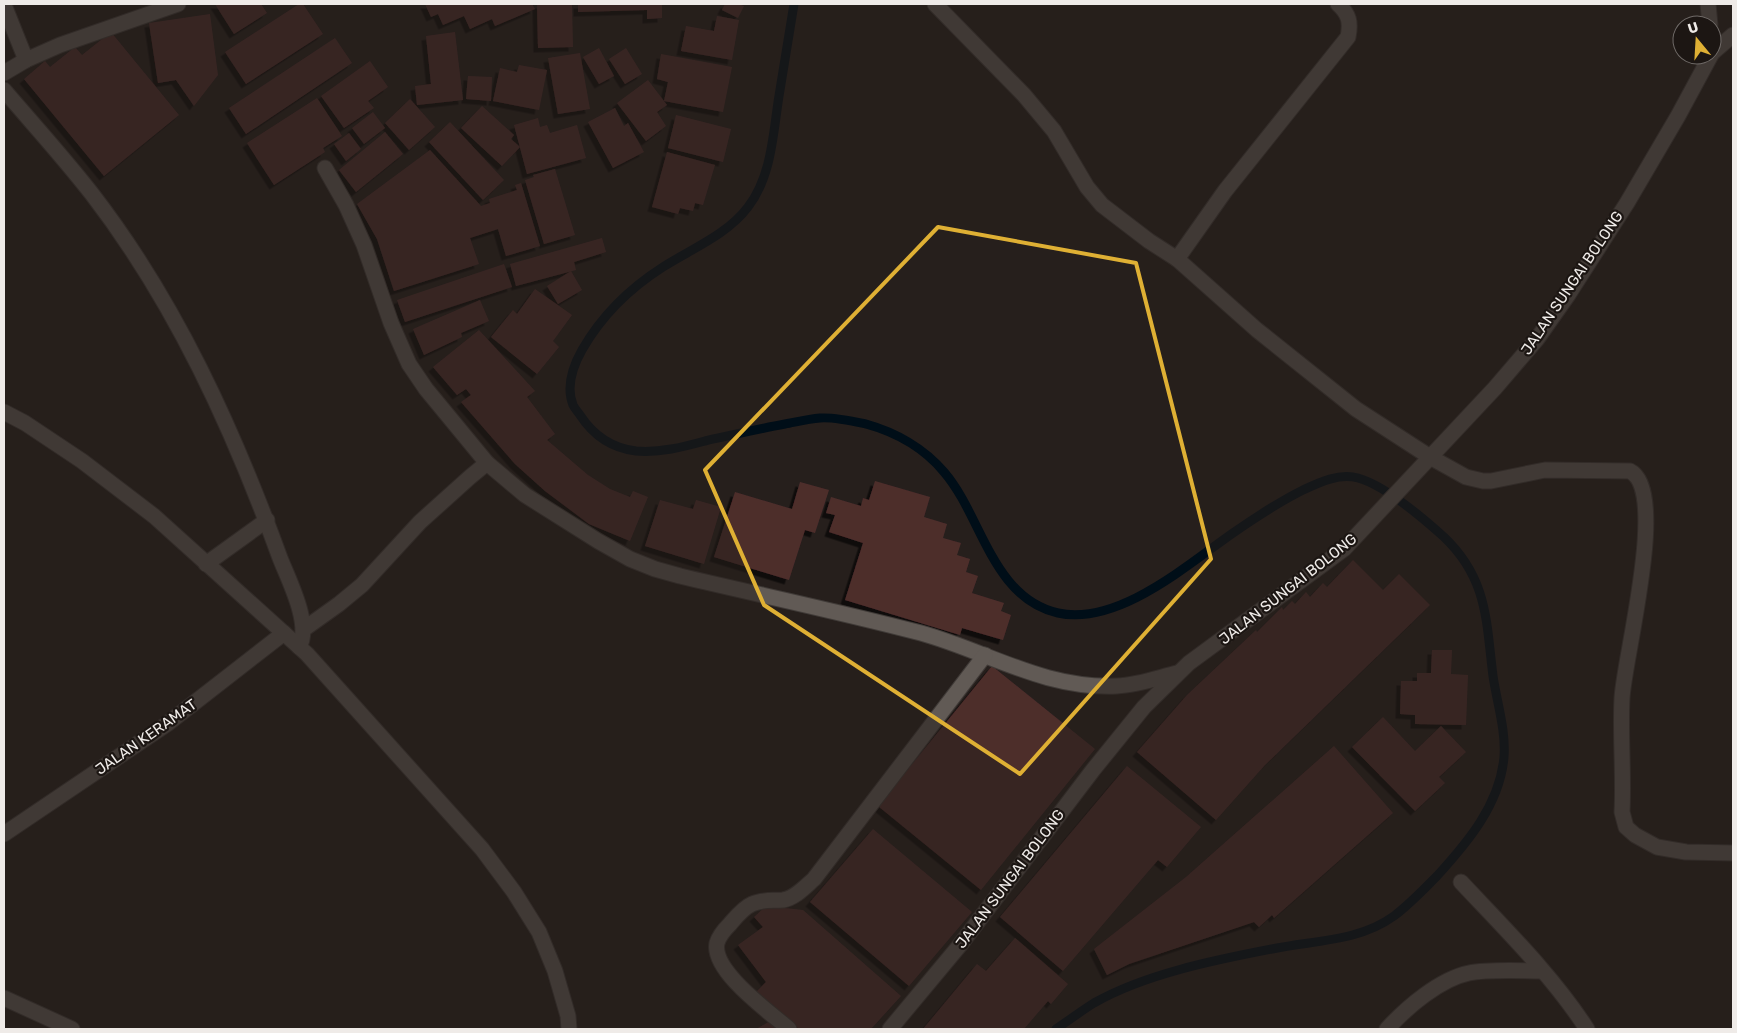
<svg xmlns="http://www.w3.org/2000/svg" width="1737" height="1033" viewBox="0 0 1737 1033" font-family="Rubik,sans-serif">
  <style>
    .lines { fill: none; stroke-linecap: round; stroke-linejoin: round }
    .stream { stroke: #000e18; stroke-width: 9 }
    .building { fill: #4e2d2c; filter: url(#shadow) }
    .minor-casing { stroke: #403b38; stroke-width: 17 }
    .minor { stroke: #615a55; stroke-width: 15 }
    .marked { fill: none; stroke: #dfb034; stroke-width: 4; stroke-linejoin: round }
    .labels { text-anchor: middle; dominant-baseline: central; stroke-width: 4.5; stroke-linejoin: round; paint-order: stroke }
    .street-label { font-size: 15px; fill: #efebe8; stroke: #1c1613 }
  </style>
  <defs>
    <filter id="shadow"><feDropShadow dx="-4.5" dy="4.5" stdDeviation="0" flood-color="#0009"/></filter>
  </defs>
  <rect width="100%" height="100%" fill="#261f1c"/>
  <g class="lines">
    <!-- stream -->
    <path class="stream" d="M794 4C789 34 784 65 779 96 773 133 772 176 748 207 727 235 691 249 663 267 630 288 602 315 582 350 573 366 566 387 573 405 575 409 578 412 580 415 593 435 611 448 636 451 660 453 683 447 705 441 732 435 758 429 785 424 796 422 808 419 820 418 834 417 852 421 866 424 895 432 924 448 944 472 982 516 992 598 1058 613 1118 626 1187 565 1233 533 1256 517 1279 502 1303 490 1320 482 1339 473 1358 478 1384 485 1424 519 1444 537 1488 579 1486 621 1493 676 1497 703 1506 730 1504 757 1500 804 1468 842 1437 876 1423 890 1410 904 1394 916 1358 942 1314 940 1272 949 1215 960 1145 974 1094 1003 1081 1011 1068 1021 1056 1029"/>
  </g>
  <!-- building -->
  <g class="building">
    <polygon points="215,4 261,4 267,13 234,34"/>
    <polygon points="299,4 303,4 323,34 246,84 225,52"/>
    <polygon points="425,4 532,4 535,9 495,26 492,19 470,29 464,16 443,25 438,14 431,17"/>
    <polygon points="537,4 572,4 573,47 538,48"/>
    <polygon points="578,4 662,4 662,18 647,19 647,10 578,12"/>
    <polygon points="725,4 738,4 744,6 738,18 722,10"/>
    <polygon points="210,14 218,75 194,106 176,80 158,83 149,23"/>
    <polygon points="717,16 739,20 732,60 681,51 686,26 714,31"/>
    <polygon points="111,32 179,115 104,176 24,79 45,61 50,67 75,47 82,55"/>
    <polygon points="455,32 463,100 417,105 415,86 431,84 426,36"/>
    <polygon points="335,38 352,63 246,134 229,108"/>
    <polygon points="599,48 614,76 599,84 583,57"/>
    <polygon points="626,48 642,74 625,84 609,59"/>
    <polygon points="580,53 590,109 558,114 548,58"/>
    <polygon points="661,54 732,67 723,112 664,101 668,82 657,79"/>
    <polygon points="370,61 388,87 368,101 374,108 344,128 321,96"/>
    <polygon points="519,65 547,70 539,110 493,101 500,68 517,72"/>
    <polygon points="468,76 492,77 491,101 466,99"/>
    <polygon points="648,80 667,105 657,112 666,126 646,141 617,103"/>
    <polygon points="317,98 342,136 323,148 325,152 274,185 247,143"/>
    <polygon points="410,99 435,127 409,150 385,123"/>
    <polygon points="482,106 514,135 511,139 520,147 502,166 461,128"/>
    <polygon points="615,108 624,126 628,123 644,152 613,168 588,122"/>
    <polygon points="373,112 385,128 364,144 352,128"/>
    <polygon points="676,115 731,129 723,162 668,148"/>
    <polygon points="538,118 540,127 547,125 550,133 577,125 586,158 527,174 514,125"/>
    <polygon points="450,122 504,180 483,200 429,142"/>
    <polygon points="385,132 403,154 356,192 339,170"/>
    <polygon points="349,133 361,149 346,161 334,144"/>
    <polygon points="430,150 481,206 490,203 489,199 517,190 515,185 521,183 540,246 506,256 498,229 470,238 479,264 394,291 377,239 357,204"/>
    <polygon points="667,152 715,165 703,205 695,203 693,211 680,208 678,214 652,207"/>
    <polygon points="555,169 575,235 544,244 525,180 534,177 533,175"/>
    <polygon points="602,238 606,252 574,262 576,270 516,286 510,264"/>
    <polygon points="504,264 512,287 405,322 397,300"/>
    <polygon points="571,271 582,290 558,304 547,286"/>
    <polygon points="535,289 572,315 553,341 559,347 537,374 491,337 513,310 517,314"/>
    <polygon points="480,300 489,321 461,333 462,337 424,355 413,329"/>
    <polygon points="479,330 535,391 527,397 555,434 547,440 588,475 610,489 630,497 633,491 648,497 630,541 589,524 545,491 515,464 461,402 471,395 466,389 457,395 433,367"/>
    <polygon points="875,481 930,497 924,517 947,524 943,538 961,543 957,555 970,559 966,572 978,576 972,593 1004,603 1001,611 1011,615 1003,640 962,628 960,635 845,600 863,543 829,532 835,515 826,513 831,497 861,506 863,498 869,500"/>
    <polygon points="800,482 829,490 815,533 805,530 789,580 714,557 735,492 792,509"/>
    <polygon points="660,500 693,509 696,500 721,507 704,564 645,546"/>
    <polygon points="1353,560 1383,590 1399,574 1430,605 1265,765 1216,820 1137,752 1187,695 1256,630 1257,632 1282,607 1283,610 1292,601 1295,604 1306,592 1310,597 1323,583 1327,587"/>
    <polygon points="1432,650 1452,650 1451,674 1468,675 1466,725 1415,724 1415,715 1400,714 1401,681 1417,681 1417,673 1431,673"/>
    <polygon points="992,666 1095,749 981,890 878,806"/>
    <polygon points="1383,717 1415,751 1441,726 1466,752 1439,777 1445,783 1415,811 1352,747"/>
    <polygon points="1334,746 1393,813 1274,918 1272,915 1259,927 1254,922 1129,964 1107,975 1094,949 1186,877"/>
    <polygon points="1127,766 1201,827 1167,867 1158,860 1063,971 1000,917"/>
    <polygon points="873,829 972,912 909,986 810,902"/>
    <polygon points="766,906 803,910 901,996 871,1029 799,1029 756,992 766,982 738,945 763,927 754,917"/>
    <polygon points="1015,938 1068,984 1051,1004 1048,1001 1024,1029 923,1029 977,964 986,971"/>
    <polygon points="772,1020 778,1029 756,1029"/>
  </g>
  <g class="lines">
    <!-- minor casing -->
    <g class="minor-casing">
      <g id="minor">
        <path d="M935 4 1024 95 1054 131 1087 187 1102 205 1149 241 1177 259 1257 330 1356 409 1430 457 1466 477 1483 481H1491L1545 470 1630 471C1669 491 1624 658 1622 698 1620 736 1624 774 1622 812L1626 827 1635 835 1657 847 1686 852 1733 853"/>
        <polyline points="1708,4 1710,25"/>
        <polyline points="4,5 26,60"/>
        <polyline points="1712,53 1733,35"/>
        <polyline points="4,73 26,60 60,45 178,4"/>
        <path d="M4 90C33 124 64 158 92 194 176 303 233 429 280 558 289 581 312 625 299 647"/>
        <path d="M325 168 346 205 364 245 391 323 409 364 426 389 487 463 525 495 598 541 630 559 655 569 680 576C760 595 841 612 921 633 989 652 1043 689 1117 686 1138 685 1157 678 1177 673"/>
        <path d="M1177 259 1225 191 1348 37C1351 22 1349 14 1338 4"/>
        <polyline points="4,412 25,423 82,461 154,516 307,654 482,849 514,892 539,932 555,971 568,1016 569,1029"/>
        <polyline points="206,564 267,520"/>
        <polyline points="304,629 339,604 362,585 420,522 470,477 487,463"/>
        <polyline points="4,834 167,724 284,633"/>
        <path d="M1461 882C1505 929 1552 975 1587 1029"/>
        <polyline points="4,998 72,1029"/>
        <path d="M789 1029C771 1013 711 971 717 943 719 936 724 930 730 924 736 917 743 908 752 904 763 899 772 901 783 900 795 898 805 887 814 879L985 655"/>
        <polyline points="890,1029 960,945 1093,770 1144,707 1189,663 1344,549 1495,388 1537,339 1568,295 1627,203 1678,116 1711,55"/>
        <path d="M1387 1029C1407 1007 1440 979 1469 973 1489 969 1521 971 1542 971"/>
      </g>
    </g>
    <!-- minor -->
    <use href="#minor" class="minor"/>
  </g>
  <!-- marked area -->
  <path d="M0 0H1737V1033H0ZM938 227 1136 263 1211 559 1020 774 764 605 705 470Z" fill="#261f1c" fill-opacity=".55" fill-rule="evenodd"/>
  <path class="marked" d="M938 227 1136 263 1211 559 1020 774 764 605 705 470Z"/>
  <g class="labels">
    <!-- street labels -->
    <g class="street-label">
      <text transform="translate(1572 283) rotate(-56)">JALAN SUNGAI BOLONG</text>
      <text transform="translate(1288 589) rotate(-38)">JALAN SUNGAI BOLONG</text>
      <text transform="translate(146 737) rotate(-35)">JALAN KERAMAT</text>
      <text transform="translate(1010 879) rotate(-53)">JALAN SUNGAI BOLONG</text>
    </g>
  </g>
  <!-- border -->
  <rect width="1737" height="1033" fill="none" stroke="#efebe8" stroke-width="10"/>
  <!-- north arrow -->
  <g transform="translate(1697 40) rotate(342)"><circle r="24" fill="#1c1613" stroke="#706b68"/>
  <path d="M0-4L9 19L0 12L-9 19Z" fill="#dfb034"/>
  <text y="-8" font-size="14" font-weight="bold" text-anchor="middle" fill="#efebe8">U</text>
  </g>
</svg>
